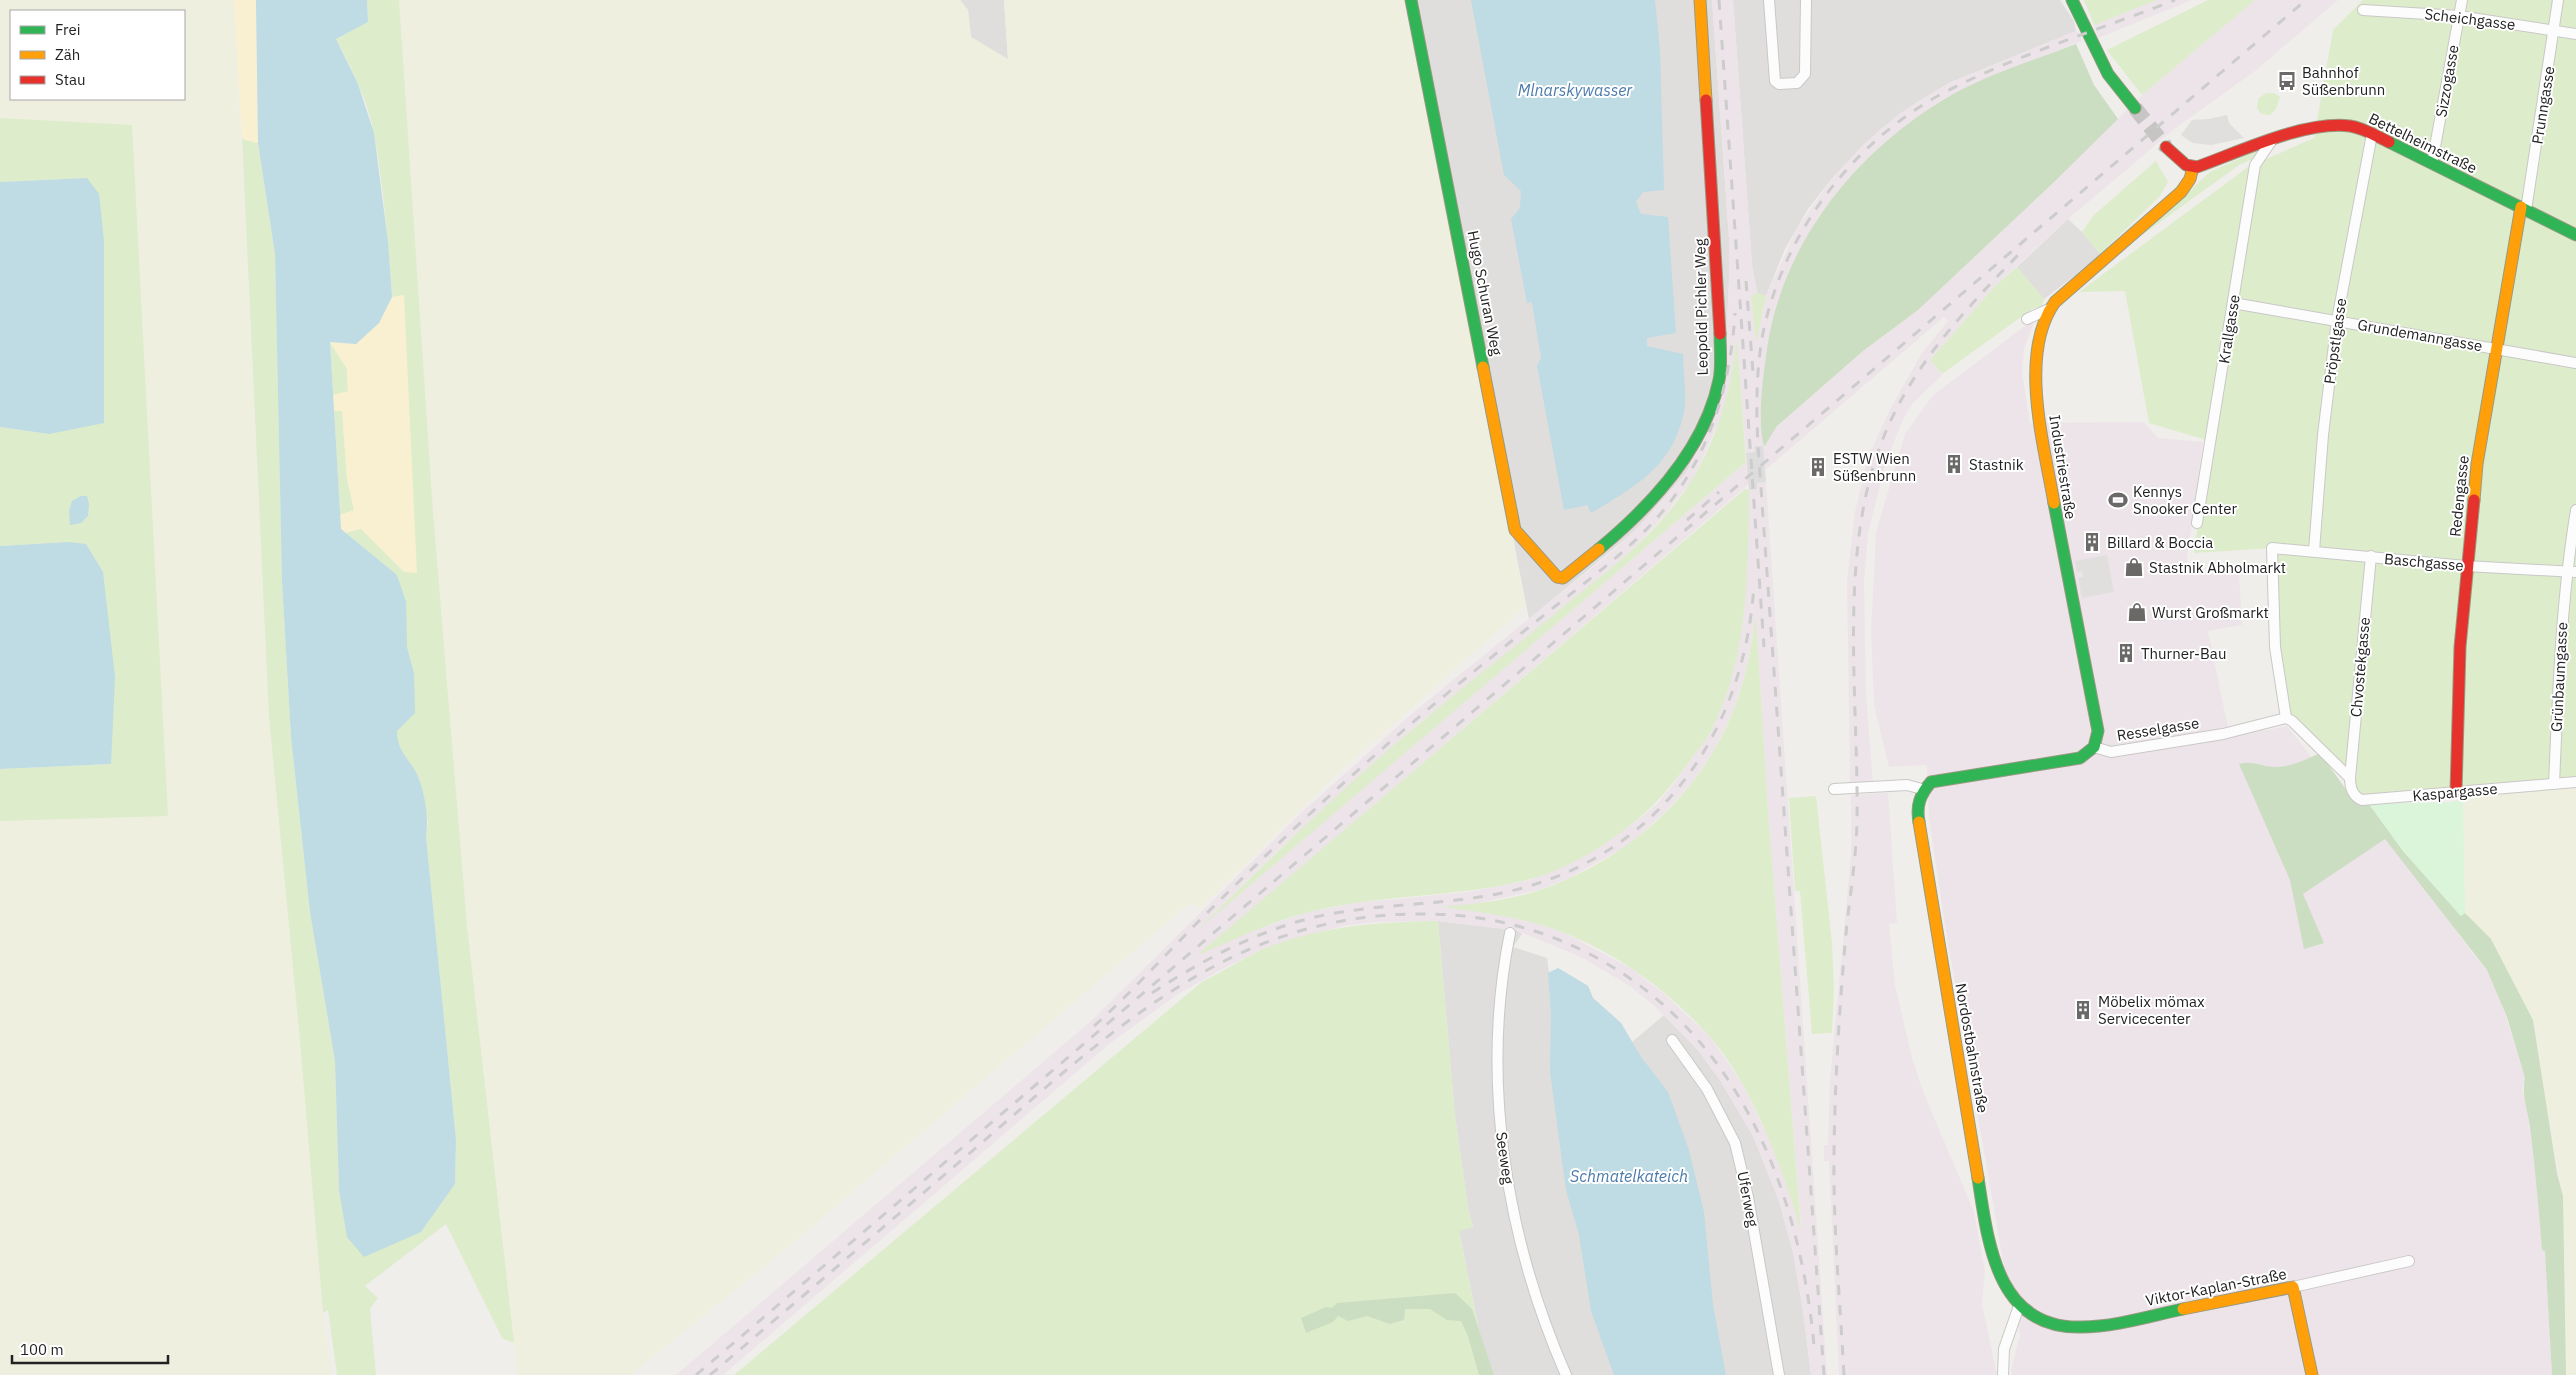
<svg xmlns="http://www.w3.org/2000/svg" width="2576" height="1375" viewBox="0 0 2576 1375" font-family="'IBM Plex Sans',sans-serif">
  <style>
    .residential { fill: #dfdedc }
    .industrial { fill: #ede4e9; fill-rule: evenodd }
    .farmland { fill: #efefdf; fill-rule: evenodd }
    .grass { fill: #ddeccb }
    .forest { fill: #cbdec1 }
    .sand { fill: #f8f0d0 }
    .park { fill: #daf5da }
    .parking { fill: #e0dfde }
    .water { fill: #bfdbe3 }
    .pier { fill: #dedddd }
    .lines { fill: none; stroke-linecap: round; stroke-linejoin: round }
    .secondary-tunnel { stroke: #c7c5c3; stroke-width: 15; stroke-dasharray: 15 8; stroke-linecap: butt }
    .street-casing { stroke: #c9c8c7; stroke-width: 12 }
    .fast-casing { stroke: #999a82; stroke-width: 13 }
    .slow-casing { stroke: #999a82; stroke-width: 13 }
    .jam-casing { stroke: #999a82; stroke-width: 13 }
    .street { stroke: #fdfcfc; stroke-width: 10 }
    .fast { stroke: #30b455; stroke-width: 11 }
    .slow { stroke: #ff9f0a; stroke-width: 11 }
    .jam { stroke: #e5322d; stroke-width: 11 }
    .rail { stroke: #ccc; stroke-width: 3; stroke-dasharray: 10 10; stroke-linecap: butt }
    .labels { text-anchor: middle; dominant-baseline: central; stroke-width: 4; stroke-linejoin: round; paint-order: stroke }
    .street-label { font-size: 15px; fill: #222; stroke: #fff }
    .poi-label { font-size: 15px; fill: #222; stroke: #fff; text-anchor: start }
    .water-label { font-size: 16px; font-style: italic; fill: #4a7aab; stroke: #fff }
  </style>
  <rect width="100%" height="100%" fill="#f0eeeb"/>
  <!-- residential -->
  <g class="residential">
    <polygon points="960,0 1004,0 1008,60 971,37 968,10"/>
    <polygon points="1407,0 1712,0 1729,239 1729,281 1725,366 1699,447 1686,473 1636,530 1529,619"/>
    <polygon points="1733,0 2060,0 2074,21 2076,31 1949,83 1916,103 1881,129 1834,176 1808,209 1785,249 1766,296 1757,293 1752,265"/>
    <polygon points="2068,219 2082,232 2100,254 2089,265 2044,299 2017,267"/>
    <polygon points="1438,921 1517,930 1522,934 1513,947 1547,958 1549,973 1558,968 1588,986 1593,998 1621,1023 1632,1042 1664,1015 1698,1050 1720,1080 1753,1136 1779,1201 1793,1252 1803,1310 1811,1375 1488,1375 1459,1230 1473,1227 1468,1208 1455,1116"/>
  </g>
  <!-- industrial -->
  <g class="industrial">
    <path d="M1712 0H1733L1752 265 1757 293 1751 297 1756 341 1766 296 1797 228 1834 176 1864 144 1899 114 1949 83 2076 31 2079 32 2082 41 1980 82 1944 99 1818 217 1793 264 1777 306 1764 376 1763 446H1755V452L1746 453 1737 341 1733 373 1722 415 1693 479 1665 515 1635 547 1600 578 1417 725 1279 849 1200 927 1764 447 1777 426 1863 351 1918 310 2052 184 2142 95 2255 0H2338L2255 71 2177 127 2068 219 1995 286 1930 360 1942 375 1912 404 1902 422 1886 462 1868 533 1864 582 1866 695 1873 783 1850 784 1847 581 1855 512 1868 457 1892 405 1922 353 1948 321 1944 317 1326 846 1264 927 1308 912 1355 903 1468 892 1530 880 1585 856 1638 820 1658 803 1675 782 1711 731 1732 677 1742 628 1746 589 1749 490 1757 489V483L1766 482 1827 1375H1811L1803 1310 1793 1252 1779 1201 1764 1163 1753 1136 1720 1080 1698 1050 1652 1004 1631 987 1583 958 1508 927 1503 929 1438 921 1378 922 1343 926 1289 940 1259 951 1219 971 1178 994 1108 1045 723 1375H676L1091 1021 1301 813 1415 711 1615 549 1652 513 1686 473 1699 447 1725 366 1729 281V239ZM1756 620 1768 811 1801 1227 1774 1149 1742 1083 1710 1037 1663 993 1632 969 1563 932 1522 919 1483 912 1479 903 1539 890 1569 878 1629 845 1664 813 1691 784 1715 749 1733 712 1744 678Z"/>
    <polygon points="2157,0 2192,0 2098,38 2094,25"/>
    <polygon points="2030,322 2033,325 2024,349 2022,372 2030,423 2143,422 2158,438 2203,442 2185,573 2239,574 2242,625 2208,631 2230,737 2287,726 2379,842 2388,837 2470,950 2487,970 2499,994 2525,1078 2522,1089 2527,1108 2539,1202 2542,1250 2545,1251 2552,1375 2012,1375 2011,1370 2020,1335 2001,1250 1944,919 1929,818 1927,765 1889,767 1874,705 1871,631 1876,532 1905,434 1932,396"/>
    <polygon points="1888,793 1897,923 1889,924 1895,985 1912,1058 1924,1094 1974,1212 1985,1271 1982,1304 1997,1375 1839,1375 1829,1161 1824,1161 1824,1145 1828,1145 1830,1080 1851,854 1851,795"/>
  </g>
  <!-- farmland -->
  <g class="farmland">
    <path d="M0 0H234L269 717 299 1030 323 1313 332 1375H0ZM11 11H184V99H11Z"/>
    <polygon points="399,0 960,0 968,10 971,37 1008,59 1004,0 1403,0 1526,606 1337,774 1200,908 1190,903 786,1249 631,1375 517,1375 467,926 433,512"/>
    <polygon points="2576,782 2576,1375 2566,1375 2563,1196 2543,1089 2538,1044 2533,1020 2499,953 2491,939 2465,913 2463,791"/>
  </g>
  <!-- grass -->
  <g class="grass">
    <path d="M367 0H399L433 512 467 926 514 1343 502 1338 446 1224 365 1286 378 1298 370 1309 376 1375H337L328 1310 323 1313 299 1030 269 717 242 139 258 143 275 254 282 581 291 737 310 912 335 1061 339 1190 421 1232 455 1184 456 1140 426 836 428 822 419 778 397 744V731L414 673 407 647 397 575 346 533 361 528 404 572V295L392 297C388 243 384 188 374 134 368 101 352 69 336 39L368 22Z"/>
    <polygon points="2084,0 2157,0 2094,25"/>
    <polygon points="2208,0 2255,0 2142,95 2107,50"/>
    <polygon points="2363,0 2576,0 2576,782 2362,800 2292,721 2276,662 2272,548 2194,553 2210,441 2149,423 2125,291 2079,292 2248,167 2314,138 2333,30"/>
    <polygon points="2266,93 2274,93 2280,97 2276,109 2270,115 2261,114 2257,108 2258,99"/>
    <polygon points="0,118 132,125 168,816 0,821 0,769 111,764 86,545 68,542 0,546 0,427 49,434 87,178 0,182"/>
    <polygon points="2259,150 2259,156 2239,165 2141,236 2210,172"/>
    <polygon points="2156,161 2168,182 2160,196 2100,254 2082,232 2094,215"/>
    <polygon points="2017,267 2044,299 2042,306 2032,309 1942,374 1930,360 1995,286"/>
    <polygon points="1757,293 1766,296 1756,343 1751,296"/>
    <path d="M1737 337 1746 462 1194 933C1267 862 1340 789 1419 724 1466 684 1516 646 1564 606 1611 569 1662 530 1693 478 1719 434 1732 387 1737 337Z"/>
    <polygon points="330,342 347,369 348,392 333,395"/>
    <polygon points="334,411 342,411 347,479 354,510 340,515"/>
    <path d="M1745 489 1749 490C1748 571 1749 657 1711 731 1705 742 1696 752 1689 762 1669 790 1648 813 1620 833 1593 853 1560 872 1527 880 1455 898 1380 894 1309 912 1270 922 1233 940 1196 956Z"/>
    <path d="M1756 617 1768 811 1801 1230C1782 1169 1753 1085 1709 1036 1670 992 1617 953 1562 932 1523 917 1481 912 1440 907 1473 904 1508 901 1540 890 1625 861 1699 796 1733 712 1745 682 1751 649 1756 617Z"/>
    <polygon points="1816,796 1832,943 1834,990 1832,1033 1812,1034 1800,891 1795,891 1789,798"/>
    <path d="M1438 921 1455 1116 1468 1208 1473 1227 1459 1231 1488 1375H734L1203 981C1223 972 1242 959 1261 950 1318 926 1377 922 1438 921Z"/>
  </g>
  <!-- forest -->
  <g class="forest">
    <path d="M2076 44 2094 85 2118 119 2052 184 1918 310 1863 351 1777 426 1764 447C1757 419 1763 378 1767 349 1782 244 1854 154 1943 100 1984 75 2032 61 2076 44Z"/>
    <path d="M2320 753 2354 801 2359 804H2369L2403 851 2460 915 2465 913 2491 939 2533 1020 2557 1173 2563 1196 2566 1375H2552L2545 1251 2542 1250C2539 1209 2535 1168 2530 1127 2528 1111 2521 1094 2525 1078L2507 1017 2487 970 2385 839 2303 894 2324 943 2304 949 2290 880 2239 764C2253 760 2264 768 2278 767 2293 766 2307 759 2320 753Z"/>
    <polygon points="1455,1293 1472,1309 1494,1375 1479,1375 1468,1336 1461,1321 1447,1320 1430,1309 1405,1309 1404,1320 1390,1324 1367,1316 1348,1321 1338,1316 1333,1322 1306,1333 1301,1318 1326,1307 1332,1308 1337,1303"/>
  </g>
  <!-- sand -->
  <g class="sand">
    <polygon points="234,0 256,0 258,143 242,139"/>
    <polygon points="404,295 417,573 404,572 361,529 346,533 341,529 340,515 354,510 347,479 342,411 334,411 333,395 348,391 347,369 330,342 356,344 379,323 392,297"/>
  </g>
  <!-- park -->
  <polygon class="park" points="2463,799 2465,913 2461,916 2403,851 2369,804 2452,802"/>
  <!-- parking -->
  <g class="parking">
    <polygon points="2227,115 2229,123 2244,138 2211,145 2193,143 2181,135 2192,120 2209,119"/>
    <polygon points="2107,555 2114,592 2082,598 2078,578 2083,577 2082,571 2077,572 2075,561"/>
  </g>
  <!-- water -->
  <g class="water">
    <path d="M256 0H367L368 22 336 39 358 84 374 133 388 242 392 297 379 323 356 344 330 342 341 529 397 575 406 602 407 647 414 673 415 713 397 731C397 754 412 760 419 779 425 796 429 818 426 836L456 1140 455 1184 421 1232 364 1257 347 1237 339 1190 335 1061 310 912 291 737 282 581 275 254 258 143Z"/>
    <path d="M1471 0H1655L1660 50 1664 190 1643 192 1636 202 1641 214 1668 217 1676 333 1647 338V346L1683 354C1683 372 1687 394 1684 412 1673 466 1635 487 1591 513L1587 505 1564 510 1537 366 1541 358 1532 302 1527 303 1511 219 1520 208 1521 191 1504 175Z"/>
    <polygon points="87,178 99,194 104,241 104,423 49,434 0,427 0,182"/>
    <polygon points="81,496 87,496 89,504 88,516 81,523 70,525 69,511 72,501"/>
    <polygon points="68,542 86,544 103,572 115,677 111,764 0,769 0,546"/>
    <polygon points="1558,968 1588,986 1593,998 1621,1023 1641,1057 1668,1092 1689,1150 1704,1212 1713,1305 1726,1375 1614,1375 1591,1311 1579,1235 1566,1190 1550,1072 1551,1013 1548,973"/>
  </g>
  <!-- pier -->
  <polygon class="pier" points="1755,446 1763,446 1766,482 1757,483 1757,489 1749,490 1746,453 1755,452"/>
  <g class="lines">
    <!-- secondary-tunnel -->
    <polyline class="secondary-tunnel" points="2135,108 2166,147"/>
    <!-- street casing -->
    <g class="street-casing">
      <g id="street">
        <polyline points="1769,0 1775,81 1779,84 1797,83 1805,74 1806,0"/>
        <polyline points="2363,10 2459,16 2576,34"/>
        <polyline points="2432,163 2462,0"/>
        <polyline points="2526,210 2558,0"/>
        <polyline points="2233,303 2576,363"/>
        <polyline points="2027,319 2049,309"/>
        <polyline points="2197,523 2255,165 2272,140"/>
        <polyline points="2314,551 2323,435 2337,320 2372,134"/>
        <path d="M2371 556 2350 778C2350 787 2353 797 2362 800L2576 782"/>
        <polyline points="2094,747 2111,752 2223,734 2286,718"/>
        <polyline points="2350,778 2292,721 2286,718 2275,647 2272,548 2466,566 2576,572"/>
        <path d="M2554 784C2558 692 2561 601 2576 510"/>
        <polyline points="1834,789 1907,785 1922,789"/>
        <path d="M1510 933C1480 1080 1506 1238 1566 1375"/>
        <polyline points="1672,1040 1707,1089 1735,1143 1748,1197 1779,1375"/>
        <polyline points="2293,1287 2409,1261"/>
        <polyline points="2003,1375 2004,1349 2019,1306"/>
      </g>
    </g>
    <!-- fast casing -->
    <g class="fast-casing">
      <g id="fast">
        <polyline points="1411,0 1483,367"/>
        <polyline points="2072,0 2108,74 2135,108"/>
        <polyline points="2389,142 2576,235"/>
        <path d="M1599 549C1651 506 1705 449 1719 380 1722 366 1720 348 1720 334"/>
        <path d="M1919 822C1916 805 1920 795 1931 782L2080 758 2094 747 2098 731 2054 503"/>
        <path d="M1978 1178C1988 1242 1996 1329 2081 1327 2115 1327 2150 1316 2183 1309"/>
      </g>
    </g>
    <!-- slow casing -->
    <g class="slow-casing">
      <g id="slow">
        <polyline points="1700,0 1706,100"/>
        <polyline points="1483,367 1515,530 1557,577 1563,578 1599,549"/>
        <polyline points="2474,500 2477,464 2521,207"/>
        <path d="M2054 503C2044 445 2018 353 2055 302L2181 192 2190 179 2193 167"/>
        <polyline points="1919,822 1978,1178"/>
        <polyline points="2183,1309 2293,1287 2312,1375"/>
      </g>
    </g>
    <!-- jam casing -->
    <g class="jam-casing">
      <g id="jam">
        <polyline points="1706,100 1720,334"/>
        <path d="M2166 147 2186 165 2197 167C2239 152 2306 120 2350 126 2364 128 2376 136 2389 142"/>
        <polyline points="2456,792 2460,647 2474,500"/>
      </g>
    </g>
    <!-- street -->
    <use href="#street" class="street"/>
    <!-- fast -->
    <use href="#fast" class="fast"/>
    <!-- slow -->
    <use href="#slow" class="slow"/>
    <!-- jam -->
    <use href="#jam" class="jam"/>
    <!-- rail -->
    <g class="rail">
      <polyline points="1719,0 1764,647"/>
      <polyline points="1746,281 1753,373"/>
      <polyline points="1687,520 1719,492"/>
      <path d="M1152 993C1201 961 1253 933 1311 918 1374 903 1439 906 1502 893 1655 861 1745 735 1754 584"/>
      <path d="M1094 1026C1131 993 1164 956 1199 921 1268 852 1338 786 1412 723 1460 682 1509 643 1558 604 1600 571 1645 538 1676 494 1714 440 1731 378 1735 313"/>
      <polyline points="696,1375 2306,0"/>
      <path d="M710 1375C795 1303 880 1230 964 1158 1106 1037 1229 910 1429 914 1504 915 1574 938 1635 982 1751 1066 1801 1207 1814 1345"/>
      <path d="M1824 1375 1758 446C1756 408 1756 370 1763 333 1784 231 1855 139 1947 91 2017 55 2101 29 2175 0"/>
      <path d="M1844 1375C1840 1301 1833 1226 1834 1152 1835 1076 1840 998 1847 923 1851 889 1856 857 1857 823 1859 705 1839 567 1877 455 1904 374 1960 315 2018 255"/>
    </g>
  </g>
  <!-- icons -->
  <defs>
    <g id="bus-bare" transform="scale(1.5)"><path d="M-5-6H5V4H4V6H2V4H-2V6H-4V4H-5ZM-3.5-4V0h7V-4ZM-3.5 1.2v1.5H-2V1.2ZM2 1.2v1.5H3.5V1.2Z" fill="#6a6968" stroke="#fff" stroke-width="2.5" paint-order="stroke"/></g>
    <g id="building-bare" transform="scale(1.5)"><path d="M-4-6H4V6H1V3H-1V6H-4ZM-2.5-4.3h1.7v1.8h-1.7ZM.8-4.3h1.7v1.8H.8ZM-2.5-1h1.7V.8h-1.7ZM.8-1h1.7V.8H.8Z" fill="#6a6968" stroke="#fff" stroke-width="2.5" paint-order="stroke"/></g>
    <g id="stadium-bare" transform="scale(1.5)"><path d="M0-5a6.5 5 0 1 0 0 10a6.5 5 0 1 0 0-10ZM-3.5-1.8h7v3.6h-7Z" fill="#6a6968" stroke="#fff" stroke-width="2.5" paint-order="stroke"/></g>
    <g id="shop-bare" transform="scale(1.5)"><path d="M-5-2.5h2.3a2.7 3.5 0 0 1 5.4 0H5L5.5 6h-11ZM-1.5-2.5h3a1.5 2.3 0 0 0-3 0Z" fill="#6a6968" stroke="#fff" stroke-width="2.5" paint-order="stroke"/></g>
  </defs>
  <g fill-rule="evenodd">
    <use href="#bus-bare" x="2287" y="81"/>
    <use href="#building-bare" x="1954" y="464"/>
    <use href="#building-bare" x="1818" y="467"/>
    <use href="#stadium-bare" x="2118" y="500"/>
    <use href="#building-bare" x="2092" y="542"/>
    <use href="#shop-bare" x="2134" y="567"/>
    <use href="#shop-bare" x="2137" y="612"/>
    <use href="#building-bare" x="2126" y="653"/>
    <use href="#building-bare" x="2083" y="1010"/>
  </g>
  <g class="labels">
    <!-- street labels -->
    <g class="street-label">
      <text transform="translate(2470 19) rotate(7)">Scheichgasse</text>
      <text transform="translate(2447 81) rotate(-80)">Sizzogasse</text>
      <text transform="translate(2543 105) rotate(-81)">Prunngasse</text>
      <text transform="translate(2423 143) rotate(26)">Bettelheimstraße</text>
      <text transform="translate(1485 293) rotate(79)">Hugo Schuran Weg</text>
      <text transform="translate(1701 307) rotate(-91)">Leopold Pichler Weg</text>
      <text transform="translate(2229 329) rotate(-81)">Krallgasse</text>
      <text transform="translate(2420 335) rotate(10)">Grundemanngasse</text>
      <text transform="translate(2335 341) rotate(-82)">Pröpstlgasse</text>
      <text transform="translate(2063 467) rotate(81)">Industriestraße</text>
      <text transform="translate(2459 496) rotate(-84)">Redengasse</text>
      <text transform="translate(2424 562) rotate(5)">Baschgasse</text>
      <text transform="translate(2360 667) rotate(-85)">Chvostekgasse</text>
      <text transform="translate(2559 677) rotate(-87)">Grünbaumgasse</text>
      <text transform="translate(2158 729) rotate(-9)">Resselgasse</text>
      <text transform="translate(2455 792) rotate(-5)">Kaspargasse</text>
      <text transform="translate(1972 1048) rotate(80)">Nordostbahnstraße</text>
      <text transform="translate(1505 1158) rotate(82)">Seeweg</text>
      <text transform="translate(1748 1199) rotate(79)">Uferweg</text>
      <text transform="translate(2216 1287) rotate(-11)">Viktor-Kaplan-Straße</text>
    </g>
    <!-- poi labels -->
    <g class="poi-label">
      <text x="2302" y="72">Bahnhof<tspan x="2302" dy="17">Süßenbrunn</tspan></text>
      <text x="1833" y="458">ESTW Wien<tspan x="1833" dy="17">Süßenbrunn</tspan></text>
      <text x="1969" y="464">Stastnik</text>
      <text x="2133" y="491">Kennys<tspan x="2133" dy="17">Snooker Center</tspan></text>
      <text x="2107" y="542">Billard &amp; Boccia</text>
      <text x="2149" y="567">Stastnik Abholmarkt</text>
      <text x="2152" y="612">Wurst Großmarkt</text>
      <text x="2141" y="653">Thurner-Bau</text>
      <text x="2098" y="1001">Möbelix mömax<tspan x="2098" dy="17">Servicecenter</tspan></text>
    </g>
    <!-- water labels -->
    <g class="water-label">
      <text x="1575" y="90">Mlnarskywasser</text>
      <text x="1629" y="1176">Schmatelkateich</text>
    </g>
  </g>
  <!-- legend -->
  <rect x="10" y="10" width="175" height="90" fill="#ffffff" stroke="#a7a7a7"/>
  <rect x="20" y="26" width="25" height="8" fill="#30b455" stroke="#a7a7a7"/>
  <text x="55" y="35" font-size="15" fill="#222222">Frei</text>
  <rect x="20" y="51" width="25" height="8" fill="#ff9f0a" stroke="#a7a7a7"/>
  <text x="55" y="60" font-size="15" fill="#222222">Zäh</text>
  <rect x="20" y="76" width="25" height="8" fill="#e5322d" stroke="#a7a7a7"/>
  <text x="55" y="85" font-size="15" fill="#222222">Stau</text>
  <!-- scale -->
  <path d="M12 1355v8h156v-8" fill="none" stroke="#222222" stroke-width="2.5"/>
  <text x="20" y="1355" font-size="15" fill="#222222" stroke="#ffffff" stroke-width="4" paint-order="stroke">100 m</text>
</svg>
